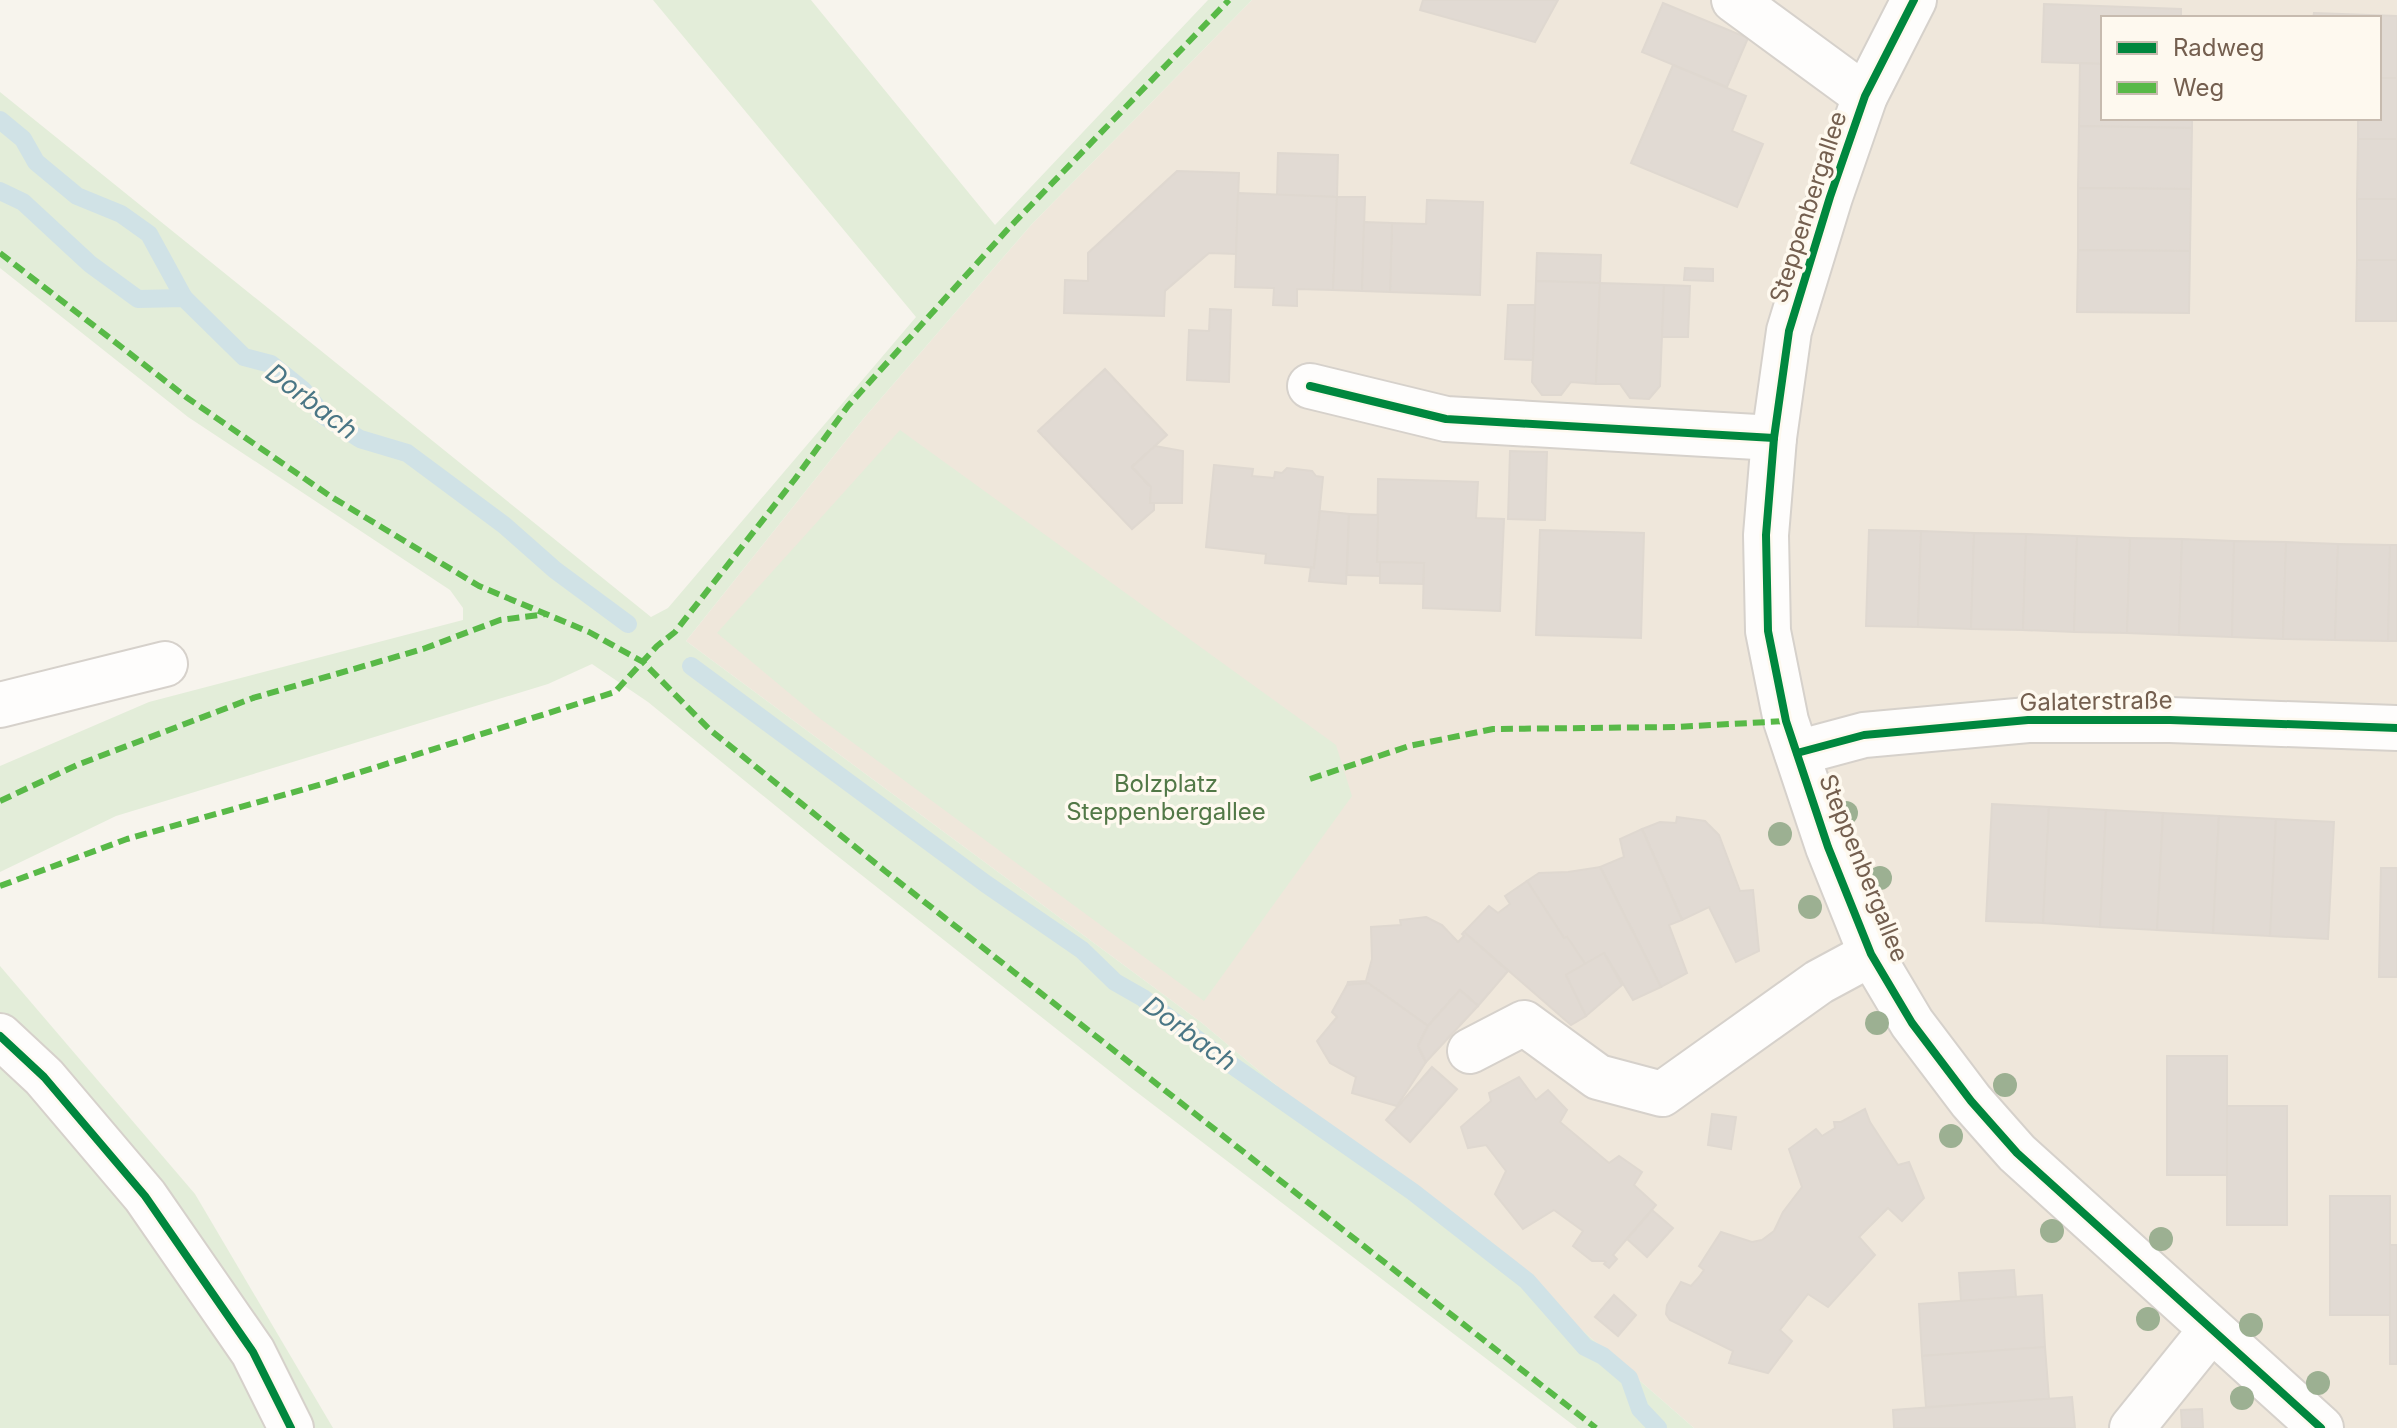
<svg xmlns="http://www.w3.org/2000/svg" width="2397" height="1428" viewBox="0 0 2397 1428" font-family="Inter,sans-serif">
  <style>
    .residential { fill: #efe7db; fill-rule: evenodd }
    .green { fill: #e3edd9 }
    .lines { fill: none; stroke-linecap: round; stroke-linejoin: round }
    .stream { stroke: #d0e2e6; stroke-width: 18 }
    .building { fill: #e1dad3; stroke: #dfd8d0; stroke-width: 2 }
    .minor-casing { stroke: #d6d1cb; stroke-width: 48 }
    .minor { stroke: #fefdfc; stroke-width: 44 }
    .quiet { stroke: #58b947; stroke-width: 6; stroke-dasharray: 12 6; stroke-linecap: butt }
    .cycleway-casing { stroke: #fef9ef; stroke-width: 13 }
    .cycleway { stroke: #00873e; stroke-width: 8 }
    .tree { fill: #9cb092 }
    .labels { text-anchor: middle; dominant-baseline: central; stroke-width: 7; stroke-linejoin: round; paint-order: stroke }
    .street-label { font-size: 24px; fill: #745f4f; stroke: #fef9ef }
    .park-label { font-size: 24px; fill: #527847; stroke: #fef9ef }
    .water-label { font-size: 26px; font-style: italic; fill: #4a7685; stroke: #fef9ef }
  </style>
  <rect width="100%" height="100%" fill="#f7f4ed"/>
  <!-- residential -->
  <path class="residential" d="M1252 0H2397V1428H1694L1584 1332 1370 1164 1202 1023 686 641 864 418 1032 224ZM2103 18H2379V118H2103Z"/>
  <!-- green -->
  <g class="green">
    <polygon points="653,0 811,0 995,225 1208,0 1252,0 1032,224 864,418 686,641 1202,1023 1370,1164 1584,1332 1694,1428 1577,1428 1130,1087 826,847 648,702 592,664 548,684 116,816 0,872 0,766 149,702 463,620 463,608 450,590 188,417 0,268 0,92 651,617 668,608 916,317"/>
    <polygon points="900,430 1336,745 1352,796 1204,1001 818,717 717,633"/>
    <polygon points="0,966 195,1194 333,1428 0,1428"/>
  </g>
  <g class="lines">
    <!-- stream -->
    <g class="stream">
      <polyline points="0,120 23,139 36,162 77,196 121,214 149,234 184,298"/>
      <polyline points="0,191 23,202 90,264 138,299 184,298 244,357 271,364 303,390 324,416 360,439 407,453 504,525 555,570 628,624"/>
      <polyline points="691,666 986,884 1082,950 1115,982 1143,998 1223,1059 1413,1192 1527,1281 1585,1347 1603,1356 1629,1378 1640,1409 1658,1428"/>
    </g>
  </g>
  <!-- building -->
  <g class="building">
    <polygon points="1423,0 1558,0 1535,42 1420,10"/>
    <polygon points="1663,3 1748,38 1727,87 1642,52"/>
    <polygon points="2044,4 2181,9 2181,18 2103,18 2103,64 2042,62"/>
    <polygon points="2314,13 2397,16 2397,78 2379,78 2379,18 2313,18"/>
    <polygon points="2080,63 2103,64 2103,118 2192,118 2192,128 2079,126"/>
    <polygon points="1673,65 1746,96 1732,131 1763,144 1737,207 1631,163"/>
    <polygon points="2379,78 2397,78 2397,139 2358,139 2358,118 2379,118"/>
    <polygon points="2079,126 2192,128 2191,189 2078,188"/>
    <polygon points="2358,139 2397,139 2397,199 2357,199"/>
    <polygon points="1278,153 1338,155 1337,197 1277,195"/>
    <polygon points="1177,171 1239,173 1236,254 1209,253 1165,291 1164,316 1064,313 1065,280 1088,281 1088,253"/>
    <polygon points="2078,188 2191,189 2190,251 2078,250"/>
    <polygon points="1238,193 1337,197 1333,290 1297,289 1297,306 1273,305 1274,288 1235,287"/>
    <polygon points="1337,197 1365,197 1362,291 1333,290"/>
    <rect x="2357" y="199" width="40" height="61"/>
    <polygon points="1427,200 1483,202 1480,295 1390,292 1392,223 1426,224"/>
    <polygon points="1364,222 1392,223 1390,292 1362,291"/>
    <polygon points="2078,250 2190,251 2189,313 2077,312"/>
    <polygon points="1537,253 1601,255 1600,283 1536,281"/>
    <polygon points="2357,260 2397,260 2397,321 2356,321"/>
    <polygon points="1685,268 1713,269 1713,281 1684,280"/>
    <polygon points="1536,281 1600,283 1596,384 1571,382 1561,395 1542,395 1532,382"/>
    <polygon points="1600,283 1664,285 1660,386 1649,399 1630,398 1620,384 1596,384"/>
    <polygon points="1664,285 1690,286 1688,337 1662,337"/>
    <polygon points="1508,305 1535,305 1533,360 1505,359"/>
    <polygon points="1210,309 1231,310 1229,382 1187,380 1189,330 1209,331"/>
    <polygon points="1105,369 1167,435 1132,467 1151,487 1150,503 1154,503 1154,510 1132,529 1038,431"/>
    <polygon points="1155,446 1183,451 1182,503 1150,503 1151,487 1132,467"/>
    <polygon points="1510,451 1547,452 1545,520 1508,519"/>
    <polygon points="1214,465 1253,469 1252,476 1274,478 1275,472 1282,473 1287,468 1312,471 1316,476 1323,477 1314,568 1265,563 1266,554 1206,547"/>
    <polygon points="1378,479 1478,482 1476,518 1504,519 1500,611 1423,608 1424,563 1377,562"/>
    <polygon points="1320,511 1349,514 1346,584 1309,581 1311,567 1314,568"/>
    <polygon points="1349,514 1378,515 1377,562 1380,562 1380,576 1347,575"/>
    <polygon points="1540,530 1644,533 1641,638 1536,635"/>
    <polygon points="1869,530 1921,531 1918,627 1866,626"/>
    <polygon points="1921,531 1974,533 1971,629 1918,627"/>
    <polygon points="1974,533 2026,534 2023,630 1971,629"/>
    <polygon points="2026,534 2077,536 2074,632 2023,630"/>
    <polygon points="2077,536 2130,538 2127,633 2074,632"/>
    <polygon points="2130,538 2182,539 2179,635 2127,633"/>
    <polygon points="2182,539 2234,541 2232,637 2179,635"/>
    <polygon points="2234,541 2286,542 2283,639 2232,637"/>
    <polygon points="2286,542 2338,544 2335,640 2283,639"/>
    <polygon points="2338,544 2390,545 2388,641 2335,640"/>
    <polygon points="2390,545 2397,545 2397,641 2388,641"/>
    <polygon points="1380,562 1424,563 1423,584 1380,583"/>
    <polygon points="1992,804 2049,807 2043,923 1986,921"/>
    <polygon points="2049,807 2106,810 2100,927 2043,923"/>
    <polygon points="2106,810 2163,813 2157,930 2100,927"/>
    <polygon points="2163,813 2219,816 2213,933 2157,930"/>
    <polygon points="2219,816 2276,819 2270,936 2213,933"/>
    <polygon points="1677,817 1705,821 1719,835 1740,891 1753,890 1759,951 1736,962 1709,907 1682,920 1642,829 1660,822 1676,823"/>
    <polygon points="2276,819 2334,822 2328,939 2270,936"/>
    <polygon points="1642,829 1682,920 1669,925 1687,973 1661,987 1600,867 1624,857 1620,839"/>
    <polygon points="1600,867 1661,987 1633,1000 1604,953 1585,964 1567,937 1564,938 1527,881 1539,873 1568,872"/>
    <polygon points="2381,868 2397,868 2397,977 2379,977"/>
    <polygon points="1527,881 1564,938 1567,937 1585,964 1566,975 1586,1016 1571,1025 1464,932 1489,906 1498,913 1510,904 1505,896"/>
    <polygon points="1426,917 1442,925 1458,942 1464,936 1462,934 1464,932 1508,971 1478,1006 1460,990 1428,1026 1368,983 1347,985 1348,982 1366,981 1372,959 1371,927 1401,925 1400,920"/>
    <polygon points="1604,953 1622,985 1586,1016 1566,975"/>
    <polygon points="1368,983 1428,1026 1418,1046 1426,1062 1397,1106 1352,1093 1356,1077 1330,1063 1317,1041 1337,1017 1332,1012 1347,985"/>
    <polygon points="1460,990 1478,1006 1426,1062 1418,1046 1428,1026"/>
    <rect x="2167" y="1056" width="60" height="119"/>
    <polygon points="1432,1067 1457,1089 1410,1142 1386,1120"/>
    <polygon points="1519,1077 1536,1100 1548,1090 1567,1110 1560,1122 1609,1163 1619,1156 1642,1172 1634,1185 1656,1205 1613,1255 1617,1259 1609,1268 1604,1264 1606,1262 1604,1261 1592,1261 1573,1246 1583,1231 1554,1210 1523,1229 1495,1194 1506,1171 1486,1145 1468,1148 1461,1127 1491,1101 1489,1093"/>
    <rect x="2227" y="1106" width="60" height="119"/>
    <polygon points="1865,1109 1870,1122 1898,1165 1909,1162 1924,1198 1902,1221 1888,1208 1859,1237 1875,1255 1828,1307 1808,1294 1780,1330 1792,1341 1768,1373 1729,1363 1733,1351 1670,1320 1666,1314 1667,1305 1681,1282 1691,1286 1699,1277 1704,1270 1699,1266 1721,1232 1752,1242 1762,1240 1774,1231 1783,1212 1802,1187 1789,1149 1816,1129 1822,1136 1835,1128 1834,1122 1841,1122"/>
    <polygon points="1712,1114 1736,1117 1731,1149 1708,1145"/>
    <rect x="2330" y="1196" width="60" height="119"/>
    <polygon points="1652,1210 1673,1228 1647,1257 1627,1239"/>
    <rect x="2390" y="1245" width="7" height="119"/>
    <polygon points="2014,1270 2016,1297 1961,1301 1959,1273"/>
    <polygon points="1614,1295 1636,1315 1618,1336 1595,1317"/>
    <polygon points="2042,1295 2045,1347 1922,1356 1919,1304"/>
    <polygon points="2045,1347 2049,1399 1926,1407 1922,1356"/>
    <polygon points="2072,1397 2075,1428 1894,1428 1893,1410"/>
    <polygon points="2202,1409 2203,1428 2182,1428 2181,1410"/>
  </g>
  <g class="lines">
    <!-- minor casing -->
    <g class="minor-casing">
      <g id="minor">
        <polyline points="1734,0 1865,96"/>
        <polyline points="1914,0 1865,96 1830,197 1789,331 1774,438 1766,535 1768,631 1786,721 1828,847 1871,954 1912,1023 1971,1101 2017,1153 2321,1428"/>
        <polyline points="1310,386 1446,419 1774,438"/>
        <polyline points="0,705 165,664"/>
        <polyline points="1797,753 1864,735 2028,720 2170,720 2397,728"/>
        <polyline points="0,1036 44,1077 145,1196 253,1352 291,1428"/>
        <polyline points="1470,1051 1524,1023 1598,1077 1662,1094 1819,982 1871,954"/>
        <polyline points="2132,1428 2211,1330"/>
      </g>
    </g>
    <!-- minor -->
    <use href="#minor" class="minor"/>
    <!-- quiet -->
    <g class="quiet">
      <polyline points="0,253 186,397 330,496 479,586 589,632 643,662 709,729 885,871 1596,1428"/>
      <polyline points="1310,779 1409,746 1493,729 1676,727 1786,721"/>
      <polyline points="0,801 77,765 253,698 423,649 500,620 546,614"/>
      <polyline points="0,886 127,839 326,783 615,692 657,646 675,632 795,479 848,406 1007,230 1229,0"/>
    </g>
    <!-- cycleway casing -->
    <g class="cycleway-casing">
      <g id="cycleway">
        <polyline points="1914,0 1865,96 1830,197 1789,331 1774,438 1766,535 1768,631 1786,721 1828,847 1871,954 1912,1023 1971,1101 2017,1153 2321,1428"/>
        <polyline points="1310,386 1446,419 1774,438"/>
        <polyline points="1797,753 1864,735 2028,720 2170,720 2397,728"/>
        <polyline points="0,1036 44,1077 145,1196 253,1352 291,1428"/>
      </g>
    </g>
    <!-- cycleway -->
    <use href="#cycleway" class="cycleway"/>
  </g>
  <!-- trees -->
  <g class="tree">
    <circle cx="1846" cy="813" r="12"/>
    <circle cx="1780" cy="834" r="12"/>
    <circle cx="1880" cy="878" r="12"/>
    <circle cx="1810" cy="907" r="12"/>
    <circle cx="1877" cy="1023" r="12"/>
    <circle cx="2005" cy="1085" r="12"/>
    <circle cx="1951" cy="1136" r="12"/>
    <circle cx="2052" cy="1231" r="12"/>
    <circle cx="2161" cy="1239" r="12"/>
    <circle cx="2148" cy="1319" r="12"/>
    <circle cx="2251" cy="1325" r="12"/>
    <circle cx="2318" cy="1383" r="12"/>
    <circle cx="2242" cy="1398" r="12"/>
  </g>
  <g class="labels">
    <!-- street labels -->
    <g class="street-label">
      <text transform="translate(1808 207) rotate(-72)">Steppenbergallee</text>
      <text transform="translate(2096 701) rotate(-1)">Galaterstraße</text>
      <text transform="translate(1864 868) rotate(68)">Steppenbergallee</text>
    </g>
    <!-- park labels -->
    <g class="park-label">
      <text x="1166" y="783">Bolzplatz<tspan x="1166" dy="28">Steppenbergallee</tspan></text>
    </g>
    <!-- water labels -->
    <g class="water-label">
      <text transform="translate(312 401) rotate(37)">Dorbach</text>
      <text transform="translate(1190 1033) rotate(36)">Dorbach</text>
    </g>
  </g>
  <!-- legend -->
  <rect x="2101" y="16" width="280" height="104" fill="#fef9ef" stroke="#c7bbaf" stroke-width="2"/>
  <rect x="2117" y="42" width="40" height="12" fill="#00873e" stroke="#c7bbaf" stroke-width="2"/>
  <text x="2173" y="56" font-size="24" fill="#745f4f">Radweg</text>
  <rect x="2117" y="82" width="40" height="12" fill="#58b947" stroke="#c7bbaf" stroke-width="2"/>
  <text x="2173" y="96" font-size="24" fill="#745f4f">Weg</text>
</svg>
